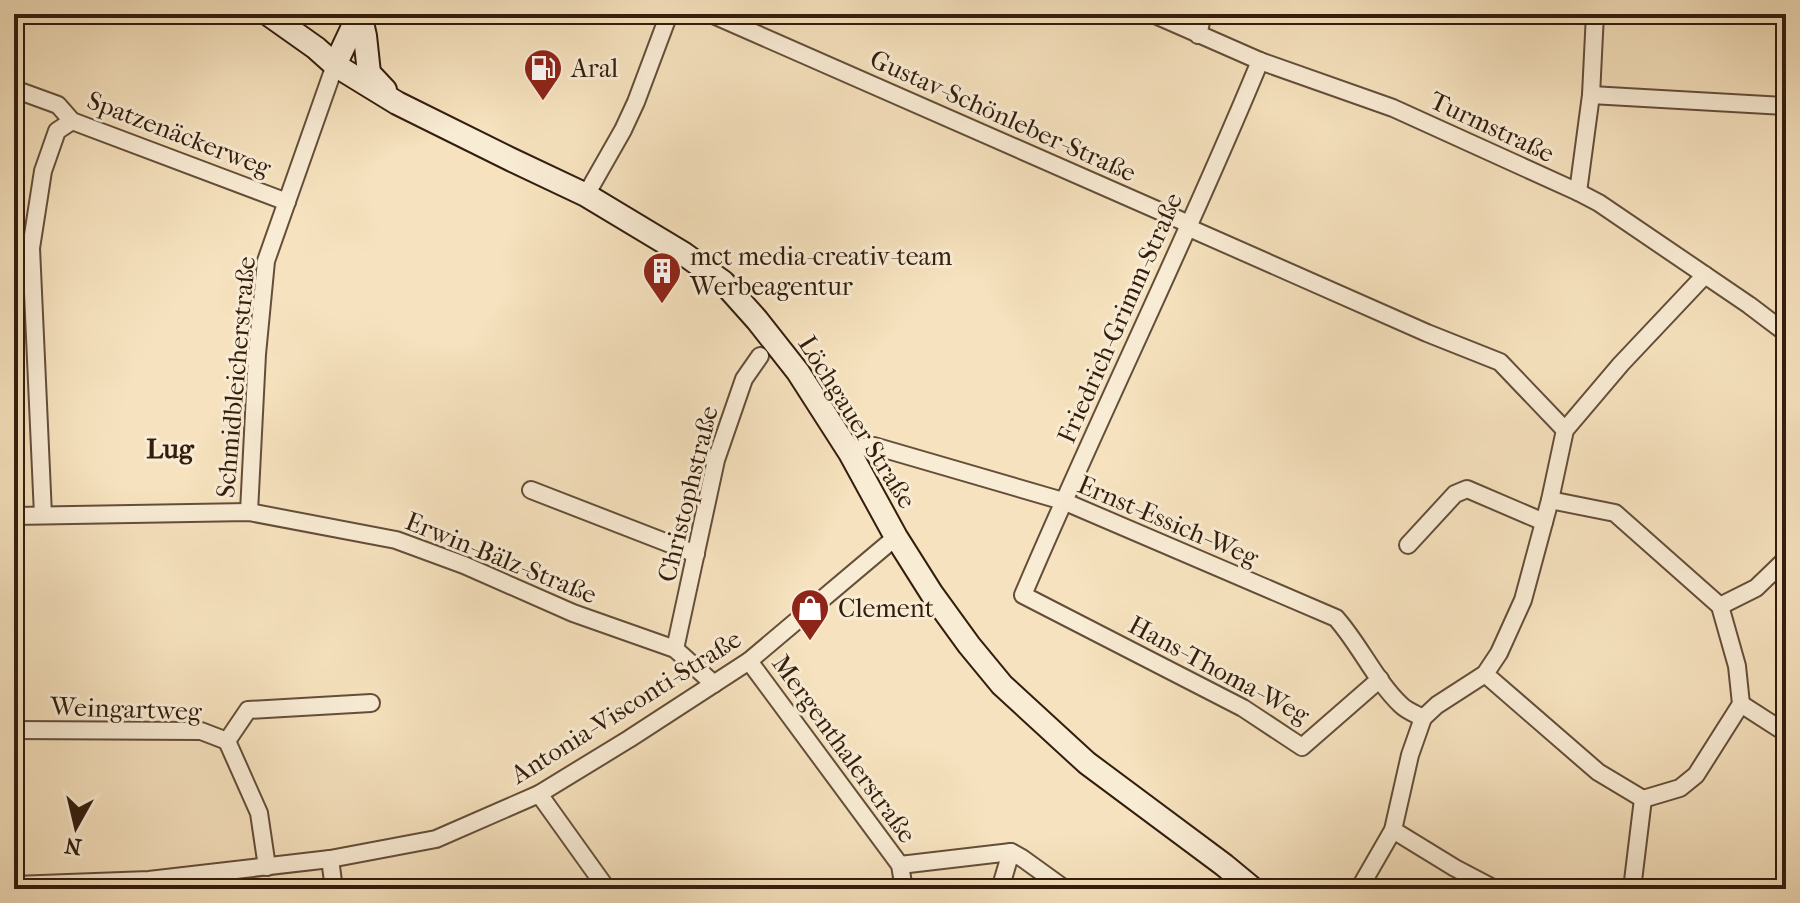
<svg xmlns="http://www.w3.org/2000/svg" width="1800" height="903" viewBox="0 0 1800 903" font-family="'IM FELL French Canon',serif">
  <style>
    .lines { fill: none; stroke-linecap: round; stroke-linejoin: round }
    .street-casing { stroke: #644e39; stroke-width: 20 }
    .secondary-casing { stroke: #331d0d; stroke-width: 26 }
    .street { stroke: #f9ecd5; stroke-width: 16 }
    .secondary { stroke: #f9ecd5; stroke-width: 22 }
    .labels { text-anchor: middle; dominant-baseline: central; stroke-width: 6; stroke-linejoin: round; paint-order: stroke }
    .poi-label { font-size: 26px; fill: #331d0d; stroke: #f9ecd5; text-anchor: start }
    .street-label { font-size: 26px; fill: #331d0d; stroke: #f9ecd5 }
    .neighbourhood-label { font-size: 28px; font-weight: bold; fill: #331d0d; stroke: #f9ecd5 }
  </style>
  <rect width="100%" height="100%" fill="#f6e2be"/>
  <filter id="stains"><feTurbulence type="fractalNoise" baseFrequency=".0025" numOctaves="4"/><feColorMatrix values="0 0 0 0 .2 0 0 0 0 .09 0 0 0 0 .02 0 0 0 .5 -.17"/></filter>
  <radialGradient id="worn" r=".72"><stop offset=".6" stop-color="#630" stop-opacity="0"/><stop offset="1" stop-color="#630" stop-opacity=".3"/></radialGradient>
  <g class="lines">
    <!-- street casing -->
    <g class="street-casing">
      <g id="street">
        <polyline points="711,14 1189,224"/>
        <polyline points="1153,14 1260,61 1393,108 1578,192 1599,203 1749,305 1786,333"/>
        <polyline points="1198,35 1203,14"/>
        <path d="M1260 61C1186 241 1099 416 1023 595L1243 708 1302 747 1380 679"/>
        <polyline points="14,89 58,105 72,121 287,202"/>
        <polyline points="1591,95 1786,106"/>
        <polyline points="1578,192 1591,95 1595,14"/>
        <polyline points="586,195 623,130 636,102 669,14"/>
        <polyline points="1187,227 1427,333 1500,362 1565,430"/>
        <path d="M850 453 862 447 874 446 1063 501 1336 618C1360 645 1375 680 1401 705 1407 711 1416 714 1423 718"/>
        <polyline points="531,490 696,554"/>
        <polyline points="1550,500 1615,513 1720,606 1737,666 1741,704 1696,775 1680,788 1643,799"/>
        <polyline points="249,512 257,354 266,261 335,65"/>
        <polyline points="43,515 31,248 43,171 57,131 72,121"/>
        <polyline points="14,516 249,512 396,540 464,565 573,613 675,649 714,684"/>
        <polyline points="1408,545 1455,494 1467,489 1544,522"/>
        <polyline points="1720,606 1756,588 1786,559"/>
        <polyline points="675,649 716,460 744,379 760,356"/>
        <polyline points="749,661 900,865 904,889"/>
        <polyline points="1485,674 1598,772 1643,799 1632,889"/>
        <polyline points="1741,704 1786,733"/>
        <polyline points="14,730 201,731 227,741 248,710 371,703"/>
        <polyline points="227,741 259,813 267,867"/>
        <polyline points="539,794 607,889"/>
        <polyline points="1393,830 1455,868 1495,889"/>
        <polyline points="330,859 334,889"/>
        <polyline points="900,865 1011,852 1022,858 1065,889"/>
        <polyline points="14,885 149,880 330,859 436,839 539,794 629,739 749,661 896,537"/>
        <polyline points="1000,889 1011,852"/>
        <polyline points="1359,889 1393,830 1410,755 1423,718 1437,705 1485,674 1499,653 1523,600 1550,500 1565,430 1621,364 1705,275"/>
      </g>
    </g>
    <!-- secondary casing -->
    <g class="secondary-casing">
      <g id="secondary">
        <polyline points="268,14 316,48 335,65 397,103 510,159 586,195 684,254 723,282 757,320 798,372 850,453 896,537 932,594 969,645 1002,685 1087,763 1224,865 1253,889"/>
        <polyline points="360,14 365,36 369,73 385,90"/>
        <polyline points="335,65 359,14"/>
      </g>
    </g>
    <!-- street -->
    <use href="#street" class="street"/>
    <!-- secondary -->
    <use href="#secondary" class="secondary"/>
  </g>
  <!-- icons -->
  <defs>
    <g id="fuel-pin" transform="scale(2)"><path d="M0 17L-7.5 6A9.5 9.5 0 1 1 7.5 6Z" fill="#8f2418" stroke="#f9ecd5"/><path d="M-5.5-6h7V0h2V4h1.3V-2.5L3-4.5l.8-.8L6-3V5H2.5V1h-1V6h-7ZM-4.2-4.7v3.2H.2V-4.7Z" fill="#fff"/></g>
    <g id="building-pin" transform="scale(2)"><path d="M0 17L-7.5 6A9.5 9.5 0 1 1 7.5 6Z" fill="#8f2418" stroke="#f9ecd5"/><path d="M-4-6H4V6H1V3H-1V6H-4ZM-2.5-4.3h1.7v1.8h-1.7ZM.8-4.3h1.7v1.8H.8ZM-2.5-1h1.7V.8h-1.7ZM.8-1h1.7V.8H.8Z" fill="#fff"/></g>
    <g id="shop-pin" transform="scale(2)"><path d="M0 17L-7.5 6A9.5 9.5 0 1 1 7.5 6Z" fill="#8f2418" stroke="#f9ecd5"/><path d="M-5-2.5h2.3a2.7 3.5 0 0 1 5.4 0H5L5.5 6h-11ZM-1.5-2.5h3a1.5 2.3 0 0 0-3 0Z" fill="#fff"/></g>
  </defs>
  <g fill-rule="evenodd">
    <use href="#fuel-pin" x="543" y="68"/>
    <use href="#building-pin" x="662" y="271"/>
    <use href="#shop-pin" x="810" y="608"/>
  </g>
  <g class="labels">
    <!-- poi labels -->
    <g class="poi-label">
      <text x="571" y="68">Aral</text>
      <text x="690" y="256">mct media-creativ-team<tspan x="690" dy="30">Werbeagentur</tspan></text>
      <text x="838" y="608">Clement</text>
    </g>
    <!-- street labels -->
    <g class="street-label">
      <text transform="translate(1003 116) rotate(24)">Gustav-Schönleber-Straße</text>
      <text transform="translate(1492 127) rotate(25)">Turmstraße</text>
      <text transform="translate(179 134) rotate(21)">Spatzenäckerweg</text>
      <text transform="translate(1120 318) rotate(-66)">Friedrich-Grimm-Straße</text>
      <text transform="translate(236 377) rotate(-85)">Schmidbleicherstraße</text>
      <text transform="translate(857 422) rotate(58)">Löchgauer Straße</text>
      <text transform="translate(688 494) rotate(-76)">Christophstraße</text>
      <text transform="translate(1168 521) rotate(23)">Ernst-Essich-Weg</text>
      <text transform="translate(501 558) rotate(22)">Erwin-Bälz-Straße</text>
      <text transform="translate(1219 670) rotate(28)">Hans-Thoma-Weg</text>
      <text transform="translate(626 707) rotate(-32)">Antonia-Visconti-Straße</text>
      <text transform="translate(126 709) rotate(2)">Weingartweg</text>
      <text transform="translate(844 749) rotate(54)">Mergenthalerstraße</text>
    </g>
    <!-- neighbourhood labels -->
    <g class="neighbourhood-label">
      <text x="170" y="448">Lug</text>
    </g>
  </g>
  <!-- margin -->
  <rect width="1800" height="903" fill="none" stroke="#f6e2be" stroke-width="48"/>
  <rect x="16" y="16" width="1768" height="871" fill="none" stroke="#331d0d" stroke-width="4"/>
  <rect x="24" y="24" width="1752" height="855" fill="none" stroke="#331d0d" stroke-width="2"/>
  <!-- north arrow -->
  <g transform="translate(76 827) rotate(188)" stroke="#f9ecd5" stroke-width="6" paint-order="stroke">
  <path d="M0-6L14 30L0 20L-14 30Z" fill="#331d0d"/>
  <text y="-12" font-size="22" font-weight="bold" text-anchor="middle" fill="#331d0d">N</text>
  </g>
  <rect width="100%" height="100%" filter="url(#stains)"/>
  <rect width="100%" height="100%" fill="url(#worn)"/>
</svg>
